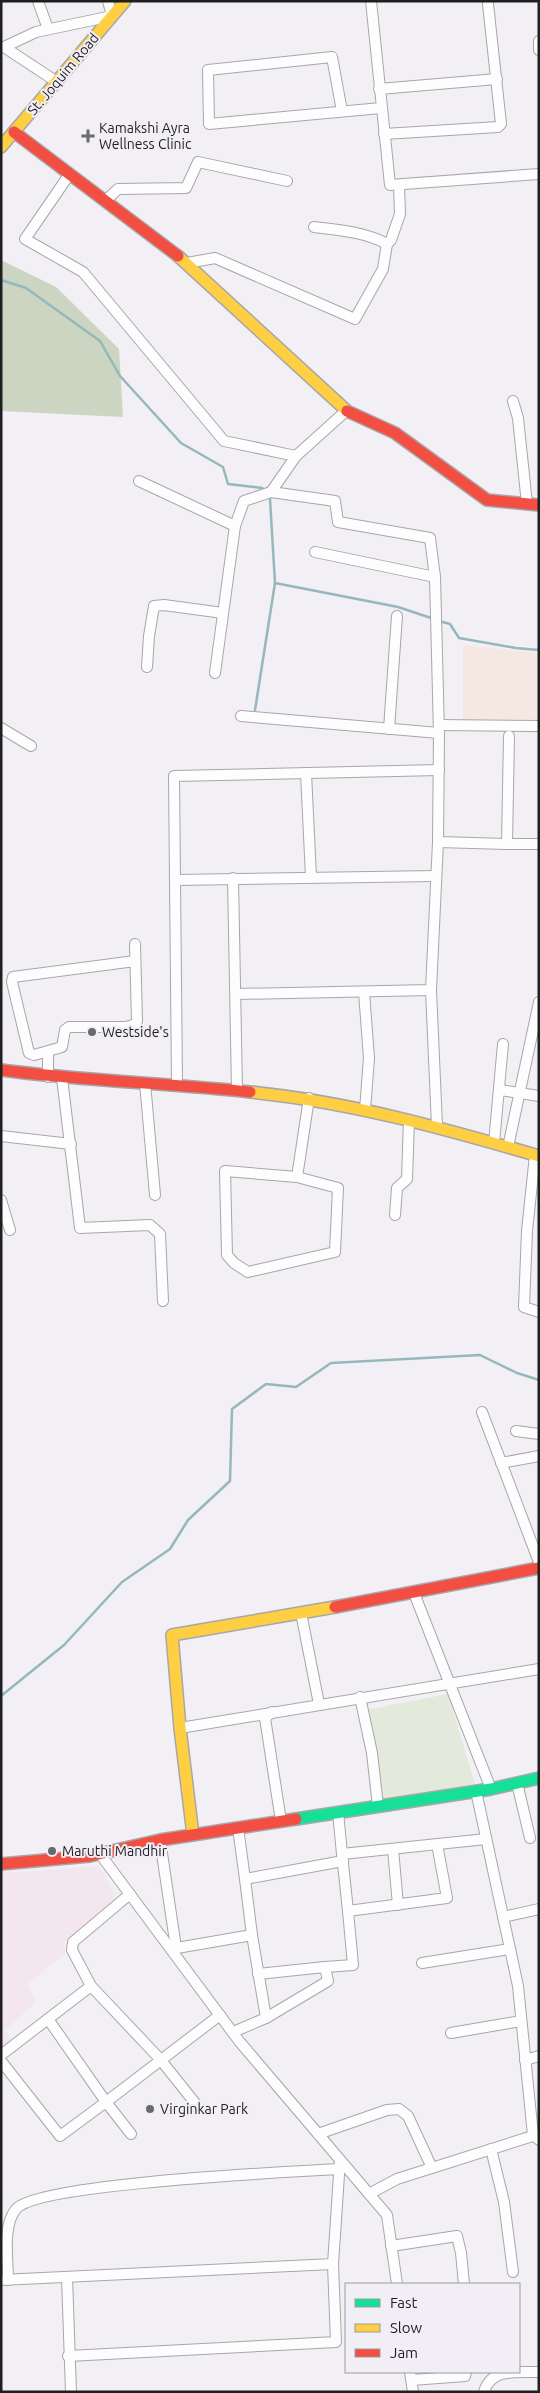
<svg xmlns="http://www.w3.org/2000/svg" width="540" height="2393" viewBox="0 0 540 2393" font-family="Ubuntu,sans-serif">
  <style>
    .commercial { fill: #f5e8e2 }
    .industrial { fill: #f4e6ef }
    .green { fill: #e3eadb }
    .forest { fill: #ccd5c2 }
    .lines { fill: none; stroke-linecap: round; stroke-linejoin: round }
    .stream { stroke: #94b8bb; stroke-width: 2.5 }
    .street-casing { stroke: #a8a6aa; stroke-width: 12 }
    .fast-casing { stroke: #a8a6aa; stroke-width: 14 }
    .slow-casing { stroke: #a8a6aa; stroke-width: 14 }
    .jam-casing { stroke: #a8a6aa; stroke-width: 14 }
    .street { stroke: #fdfdfd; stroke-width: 10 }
    .fast { stroke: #16e098; stroke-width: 11 }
    .slow { stroke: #ffcf43; stroke-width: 11 }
    .jam { stroke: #f24e42; stroke-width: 11 }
    .poi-dot { fill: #69686b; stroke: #f1eef6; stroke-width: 2 }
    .labels { text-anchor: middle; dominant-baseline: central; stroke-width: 4; stroke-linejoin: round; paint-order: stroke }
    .street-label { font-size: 14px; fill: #1f1e21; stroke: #f1eef6 }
    .poi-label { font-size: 14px; fill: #1f1e21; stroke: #f1eef6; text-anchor: start }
  </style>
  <rect width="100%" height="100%" fill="#f2f0f4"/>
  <!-- commercial -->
  <polygon class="commercial" points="463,645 539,653 539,733 463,730"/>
  <!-- industrial -->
  <polygon class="industrial" points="99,1866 116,1897 65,1941 65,1953 27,1984 36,2002 5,2030 12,2042 1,2047 1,1873"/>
  <!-- green -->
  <polygon class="green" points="448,1694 475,1784 381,1800 366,1710"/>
  <!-- forest -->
  <polygon class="forest" points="1,260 56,287 119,349 123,417 1,411"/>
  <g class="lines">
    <!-- stream -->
    <g class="stream">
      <polyline points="1,280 26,288 100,341 120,376 181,443 223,467 228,484 262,488 265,491"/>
      <polyline points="275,583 398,607 434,619"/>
      <polyline points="439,621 450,624 459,638 516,648 539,650"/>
      <polyline points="255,710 275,583 270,499 268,496"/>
      <polyline points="1,1696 64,1645 122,1582 170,1549 188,1520 230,1481 232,1409 266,1384 296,1387 331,1363 480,1355 517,1373 539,1380"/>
    </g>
    <!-- street casing -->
    <g class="street-casing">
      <g id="street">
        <polyline points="38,1 48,29"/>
        <polyline points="371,1 390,185 539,174"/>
        <polyline points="539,41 539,50"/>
        <polyline points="1,47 4,47 57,82"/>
        <polyline points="4,47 36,32 112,16 108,1"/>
        <polyline points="379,89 497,79"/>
        <polyline points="342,111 332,57 208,70 209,124 381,108"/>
        <polyline points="384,134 498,127 501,124 488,4"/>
        <polyline points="69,175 25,239 83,272 224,441 296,456"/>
        <polyline points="105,201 118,189 186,188 198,162 287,181"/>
        <path d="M314 227C338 230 365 232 387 244"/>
        <polyline points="187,263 215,258 355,319 383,269 387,244 391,240 400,214 399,185"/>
        <polyline points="513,401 518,418 527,504"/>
        <polyline points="139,481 235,526 244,501 271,492 296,456 346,411"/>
        <polyline points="271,492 335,501 338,522 430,538 435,577 439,733"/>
        <polyline points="315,552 435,577"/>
        <polyline points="147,667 149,636 154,606 164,605 223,613"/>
        <polyline points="215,673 235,526"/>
        <polyline points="241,716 439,733 438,842 507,844"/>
        <polyline points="439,725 539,726"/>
        <polyline points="1,728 31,746"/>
        <polyline points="389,729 397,616"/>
        <polyline points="509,736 507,844 539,844"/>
        <polyline points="306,773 311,877"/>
        <polyline points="233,878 237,1091"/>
        <polyline points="175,880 174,776 439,770"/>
        <polyline points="135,944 137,1021 136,1024 126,1027 69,1027 65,1030 62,1047 34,1055 29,1053 12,982 13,977 135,961"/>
        <polyline points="431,990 437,1126"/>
        <polyline points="364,992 369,1058 365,1110"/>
        <polyline points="236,994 431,990 438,842"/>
        <polyline points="48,1052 48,1077"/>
        <polyline points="62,1078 80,1228 150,1225 160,1234 163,1301"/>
        <polyline points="145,1083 155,1195"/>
        <polyline points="177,1084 175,880 436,876"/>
        <polyline points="500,1090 539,1096"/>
        <polyline points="1,1136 71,1144"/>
        <polyline points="494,1143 503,1044"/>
        <polyline points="508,1147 539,1002"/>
        <polyline points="535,1155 527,1231 524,1307 539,1312"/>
        <polygon points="225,1171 297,1177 338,1188 335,1252 248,1272 234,1263 227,1255"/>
        <polyline points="297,1177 309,1098"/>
        <polyline points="1,1200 10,1230"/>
        <polyline points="395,1215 397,1188 407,1179 409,1120"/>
        <polyline points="482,1412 539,1562"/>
        <polyline points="516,1431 539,1434"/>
        <polyline points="501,1463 539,1456"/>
        <polyline points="414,1593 491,1789"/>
        <polyline points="301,1613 319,1704"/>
        <polyline points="360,1697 372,1753 378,1806"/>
        <polyline points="272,1712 265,1718 281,1821"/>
        <polyline points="180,1728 539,1669"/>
        <polyline points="517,1783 530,1838"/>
        <polyline points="476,1791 518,1986 533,2135 539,2140"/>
        <polyline points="338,1812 342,1854 486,1839"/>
        <polyline points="238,1828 245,1879 343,1861"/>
        <polyline points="160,1840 176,1948"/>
        <polyline points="393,1849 398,1905"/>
        <polyline points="100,1854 239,2041 387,2215 397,2284"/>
        <polyline points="342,1854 348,1911 447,1898 437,1844"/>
        <polyline points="503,1917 539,1909"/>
        <polyline points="171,1949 252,1935 245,1879"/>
        <polyline points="422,1963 510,1949"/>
        <polyline points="325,1967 353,1965 348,1911"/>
        <polyline points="258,1974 325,1967 328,1981 266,2018"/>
        <polyline points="91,1986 160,2059 195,2103"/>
        <polyline points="233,2032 266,2018 252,1935"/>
        <polyline points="451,2033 521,2021"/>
        <polyline points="1,2055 91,1986 72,1950 73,1942 130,1894"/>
        <polyline points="525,2060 539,2056"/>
        <polyline points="1,2061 60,2136 106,2102 48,2019"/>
        <polyline points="131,2134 106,2102 220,2015"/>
        <polyline points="318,2134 387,2110 399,2109 408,2116 432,2168"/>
        <polyline points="491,2149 504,2202 513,2272"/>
        <polyline points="369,2194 397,2179 539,2134"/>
        <polyline points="391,2246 457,2236 461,2253 464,2284"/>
        <polyline points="67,2277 71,2392"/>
        <polyline points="1,2280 333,2264 340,2160"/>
        <path d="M8 2280C8 2260 2 2226 16 2209 37 2183 292 2172 339 2169"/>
        <polyline points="68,2356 336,2342 333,2264"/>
        <polyline points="410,2372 413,2392"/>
        <polyline points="412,2380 465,2376 466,2372"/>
        <path d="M484 2392C491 2367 518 2373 539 2372"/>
      </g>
    </g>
    <!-- fast casing -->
    <g class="fast-casing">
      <polyline id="fast" points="296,1819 491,1789 539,1778"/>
    </g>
    <!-- slow casing -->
    <g class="slow-casing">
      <g id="slow">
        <polyline points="1,147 125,1"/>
        <polyline points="178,256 347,411"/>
        <path d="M250 1092C350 1102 442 1128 539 1156"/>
        <polyline points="193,1835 180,1728 172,1635 335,1607"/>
      </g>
    </g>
    <!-- jam casing -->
    <g class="jam-casing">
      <g id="jam">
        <polyline points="14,132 178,256"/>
        <polyline points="347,411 395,433 487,500 539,505"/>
        <path d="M1 1070C84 1081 167 1083 250 1092"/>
        <polyline points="335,1607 539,1568"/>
        <polyline points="1,1864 90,1856 160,1840 296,1819"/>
      </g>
    </g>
    <!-- street -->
    <use href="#street" class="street"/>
    <!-- fast -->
    <use href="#fast" class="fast"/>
    <!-- slow -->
    <use href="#slow" class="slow"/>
    <!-- jam -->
    <use href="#jam" class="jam"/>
  </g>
  <!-- markers -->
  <g class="poi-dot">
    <path d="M85.5 128.5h5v5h5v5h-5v5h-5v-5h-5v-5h5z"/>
    <circle cx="92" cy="1032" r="5"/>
    <circle cx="52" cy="1851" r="5"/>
    <circle cx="150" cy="2109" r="5"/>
  </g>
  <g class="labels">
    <!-- street labels -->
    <g class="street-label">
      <text transform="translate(63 74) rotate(-50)">St. Joquim Road</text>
    </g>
    <!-- poi labels -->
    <g class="poi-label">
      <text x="99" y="128">Kamakshi Ayra<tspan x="99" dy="16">Wellness Clinic</tspan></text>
      <text x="102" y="1032">Westside's</text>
      <text x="62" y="1851">Maruthi Mandhir</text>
      <text x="160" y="2109">Virginkar Park</text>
    </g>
  </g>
  <!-- border -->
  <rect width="540" height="2393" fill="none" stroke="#1f1e21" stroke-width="5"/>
  <!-- legend -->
  <rect x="345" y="2283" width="175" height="90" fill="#f1eef6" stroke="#9d9ba1"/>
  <rect x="355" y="2299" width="25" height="8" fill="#16e098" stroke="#9d9ba1"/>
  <text x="390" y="2308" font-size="15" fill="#1f1e21">Fast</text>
  <rect x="355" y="2324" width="25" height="8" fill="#ffcf43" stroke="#9d9ba1"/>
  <text x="390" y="2333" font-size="15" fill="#1f1e21">Slow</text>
  <rect x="355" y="2349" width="25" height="8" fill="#f24e42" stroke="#9d9ba1"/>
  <text x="390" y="2358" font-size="15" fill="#1f1e21">Jam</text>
</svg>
